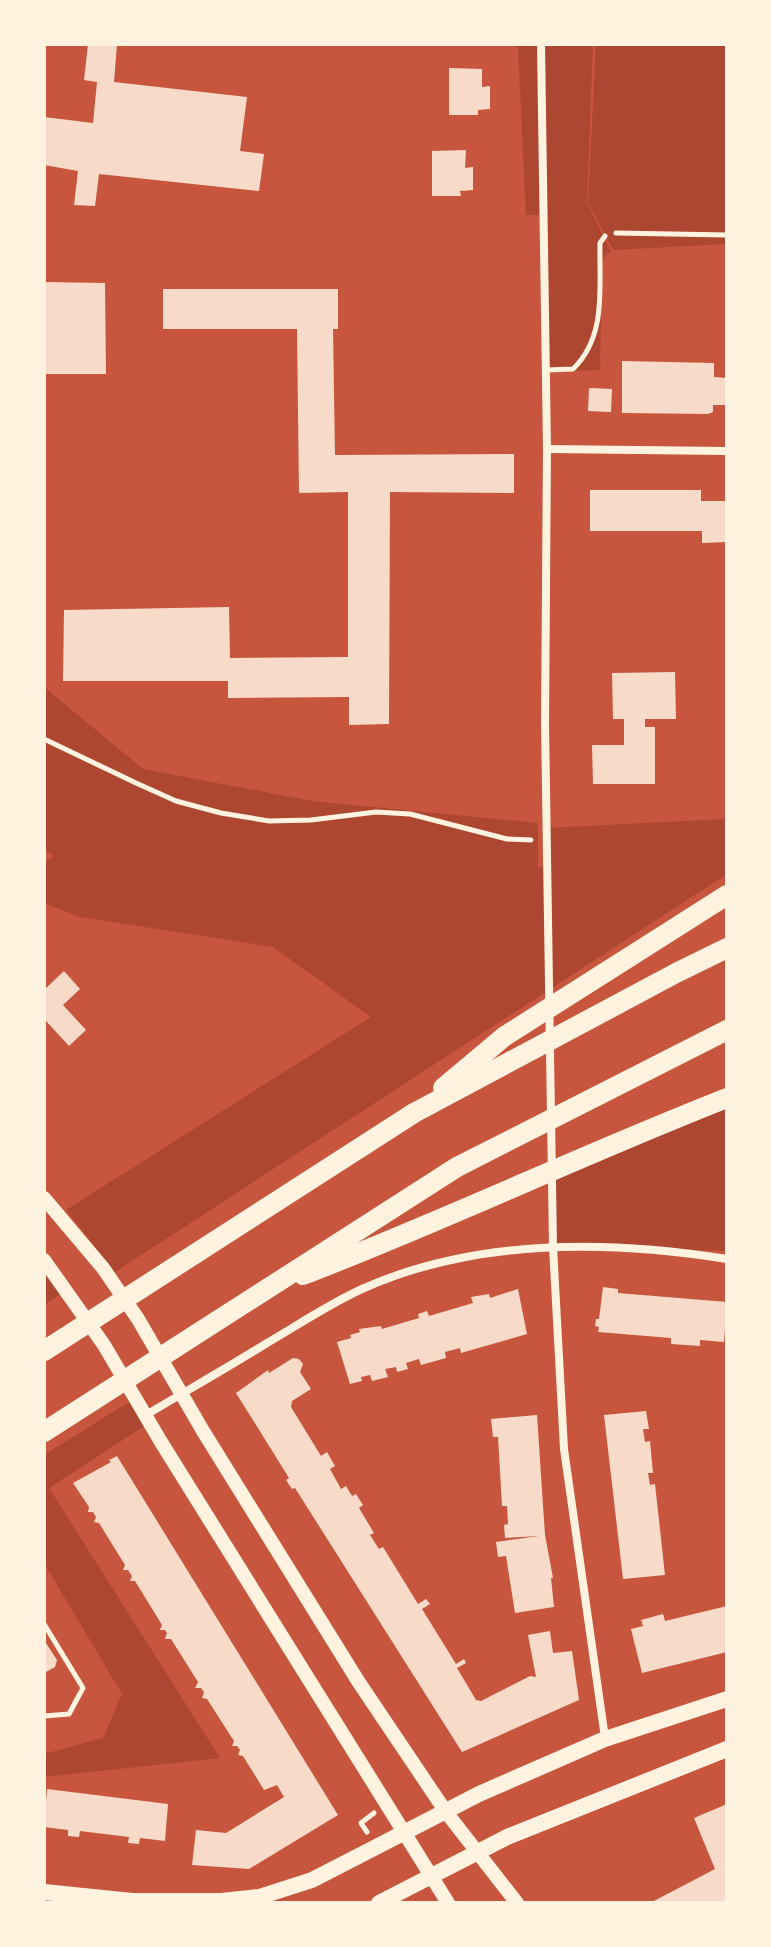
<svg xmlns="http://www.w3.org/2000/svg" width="771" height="1947" viewBox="0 0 771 1947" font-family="Georgia,serif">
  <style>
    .green { fill: #ae4732 }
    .building { fill: #f7dbc8 }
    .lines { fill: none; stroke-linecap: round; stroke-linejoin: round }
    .path { stroke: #fff3e0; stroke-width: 5 }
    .service { stroke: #fff3e0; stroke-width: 5 }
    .minor { stroke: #fff3e0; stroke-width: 8 }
    .tertiary { stroke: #fff3e0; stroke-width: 14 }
    .secondary { stroke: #fff3e0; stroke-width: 16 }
    .motorway { stroke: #fff3e0; stroke-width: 20 }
  </style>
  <rect width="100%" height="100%" fill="#c8553d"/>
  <!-- green -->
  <g class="green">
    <polygon points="508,44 593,44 587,202 611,251 602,259 600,370 548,372 546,215 526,215 518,48"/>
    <polygon points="596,44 727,44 727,244 613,250 588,202"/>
    <polygon points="44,687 143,769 312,801 538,823 538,867 545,867 546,828 727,819 727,874 115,1272 66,1210 371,1017 273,947 80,917 44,903 44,863 55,856 44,849"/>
    <polygon points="727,1102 727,1251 555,1246 554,1172"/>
    <polygon points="44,1265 65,1291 44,1305"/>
    <polygon points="134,1399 149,1423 49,1488 220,1758 44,1777 44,1754 103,1738 122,1694 44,1563 44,1455"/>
  </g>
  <!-- building -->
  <g class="building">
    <polygon points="88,44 117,44 114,82 247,97 240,151 264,154 259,191 99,174 95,206 74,205 78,171 44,165 44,117 93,123 97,82 84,80"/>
    <polygon points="449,68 482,69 482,87 490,86 490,109 478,110 478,115 449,115"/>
    <polygon points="466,150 465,168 473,167 473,190 460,191 461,196 432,196 432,151"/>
    <polygon points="45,282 105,283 106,374 45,374"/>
    <polygon points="163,289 338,289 338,329 333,329 335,455 514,454 514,493 390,492 389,724 349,725 349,697 228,698 228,681 63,681 64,610 229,607 230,658 348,657 348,492 299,493 297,329 163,329"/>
    <polygon points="622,361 714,363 714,377 727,378 727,405 713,405 713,412 708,414 622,413"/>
    <polygon points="589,388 612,389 611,412 588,411"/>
    <polygon points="590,490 701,490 701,501 727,501 727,542 702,543 702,531 590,531"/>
    <polygon points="675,672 676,719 645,719 645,727 655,727 655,784 593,784 592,745 624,745 624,719 613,719 612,673"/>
    <polygon points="64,971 80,989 63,1005 86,1030 69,1046 46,1021 44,1023 44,990"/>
    <polygon points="603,1287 618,1289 618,1293 727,1302 724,1342 700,1340 700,1346 671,1344 671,1338 598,1332 599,1327 595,1326 596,1319 599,1319"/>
    <polygon points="518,1289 527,1334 461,1353 460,1348 445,1352 446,1358 421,1365 419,1359 406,1363 408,1369 397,1372 396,1367 385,1369 388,1377 372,1381 370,1375 361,1377 362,1381 350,1384 337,1342 351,1338 350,1335 360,1332 359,1329 381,1326 382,1329 419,1318 418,1314 427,1311 429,1316 473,1303 471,1297 489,1294 490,1298"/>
    <polygon points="293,1358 299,1359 303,1364 300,1372 311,1389 292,1401 291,1407 321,1456 327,1452 335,1466 330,1469 341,1489 346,1486 352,1496 356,1494 363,1505 359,1508 374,1533 370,1535 379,1549 383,1547 418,1604 426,1599 430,1604 422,1609 456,1664 464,1659 466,1663 457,1668 476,1700 481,1701 530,1676 536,1677 528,1635 550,1631 553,1653 572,1651 579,1700 462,1752 295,1488 292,1489 286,1480 289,1478 236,1393 268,1370 269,1373"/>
    <polygon points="646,1411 649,1429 643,1429 645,1442 650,1441 653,1473 648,1473 650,1485 655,1484 665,1575 623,1579 604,1415"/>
    <polygon points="537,1415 545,1535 553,1578 551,1578 554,1607 515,1613 506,1556 498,1557 496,1542 539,1536 505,1538 504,1525 508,1524 507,1506 502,1506 498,1437 493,1437 491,1419"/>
    <polygon points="117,1456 338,1815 249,1869 192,1865 196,1830 226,1833 284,1797 277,1785 264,1790 243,1756 238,1755 240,1750 237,1746 232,1746 234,1741 207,1699 202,1698 204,1692 201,1688 195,1688 198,1682 171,1639 165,1639 167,1633 165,1630 160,1630 162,1625 135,1581 130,1581 132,1576 128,1570 123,1570 125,1565 99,1523 94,1522 96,1517 93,1512 88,1512 89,1507 73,1483 111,1462 109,1460"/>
    <polygon points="727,1606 727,1652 642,1673 631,1629 643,1626 641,1620 663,1614 665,1621"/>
    <polygon points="44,1640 57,1660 55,1667 44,1673"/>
    <polygon points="47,1789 168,1804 165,1841 140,1838 139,1844 128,1843 129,1837 80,1831 79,1837 68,1836 68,1830 44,1827"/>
    <polygon points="727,1804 727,1903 650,1903 715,1869 694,1818"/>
  </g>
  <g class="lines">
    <!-- path -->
    <g class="path">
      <polyline points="616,233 727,235"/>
      <polyline points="44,739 136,783 176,801 221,813 269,821 311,820 376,812 410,814 507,839 531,840"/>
      <polyline points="367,1832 361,1823 374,1813"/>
    </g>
    <!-- service -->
    <g class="service">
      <path d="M546 370 573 369C607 336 599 288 600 243L605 236"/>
      <polyline points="44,1624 83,1688 69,1714 44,1716"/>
    </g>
    <!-- minor -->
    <g class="minor">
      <polyline points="541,44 547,449 545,723 553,1247 564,1449 605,1738"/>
      <polyline points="547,449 727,451"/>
      <path d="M146 1415C186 1391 227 1368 267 1343 298 1325 329 1304 362 1289 475 1238 607 1240 727 1259"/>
    </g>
    <!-- tertiary -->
    <g class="tertiary">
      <polyline points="44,1198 103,1268 138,1319 203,1431 358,1681 446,1812 517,1903"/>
      <polyline points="44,1260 104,1345 161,1442 448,1903"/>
    </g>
    <!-- secondary -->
    <g class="secondary">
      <polyline points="44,1892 132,1901 221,1901 259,1897 312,1880 479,1794 605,1739 727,1699"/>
      <polyline points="379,1903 507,1837 727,1749"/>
    </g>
    <!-- motorway -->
    <g class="motorway">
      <polyline points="443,1088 505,1036 727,895"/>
      <path d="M303 1275C446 1220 584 1154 727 1098"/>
      <polyline points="44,1351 414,1113 676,973 727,948"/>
      <polyline points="44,1432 457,1167 727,1030"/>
    </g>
  </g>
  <!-- border -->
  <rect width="771" height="1947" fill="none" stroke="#fff3e0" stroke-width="92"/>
</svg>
